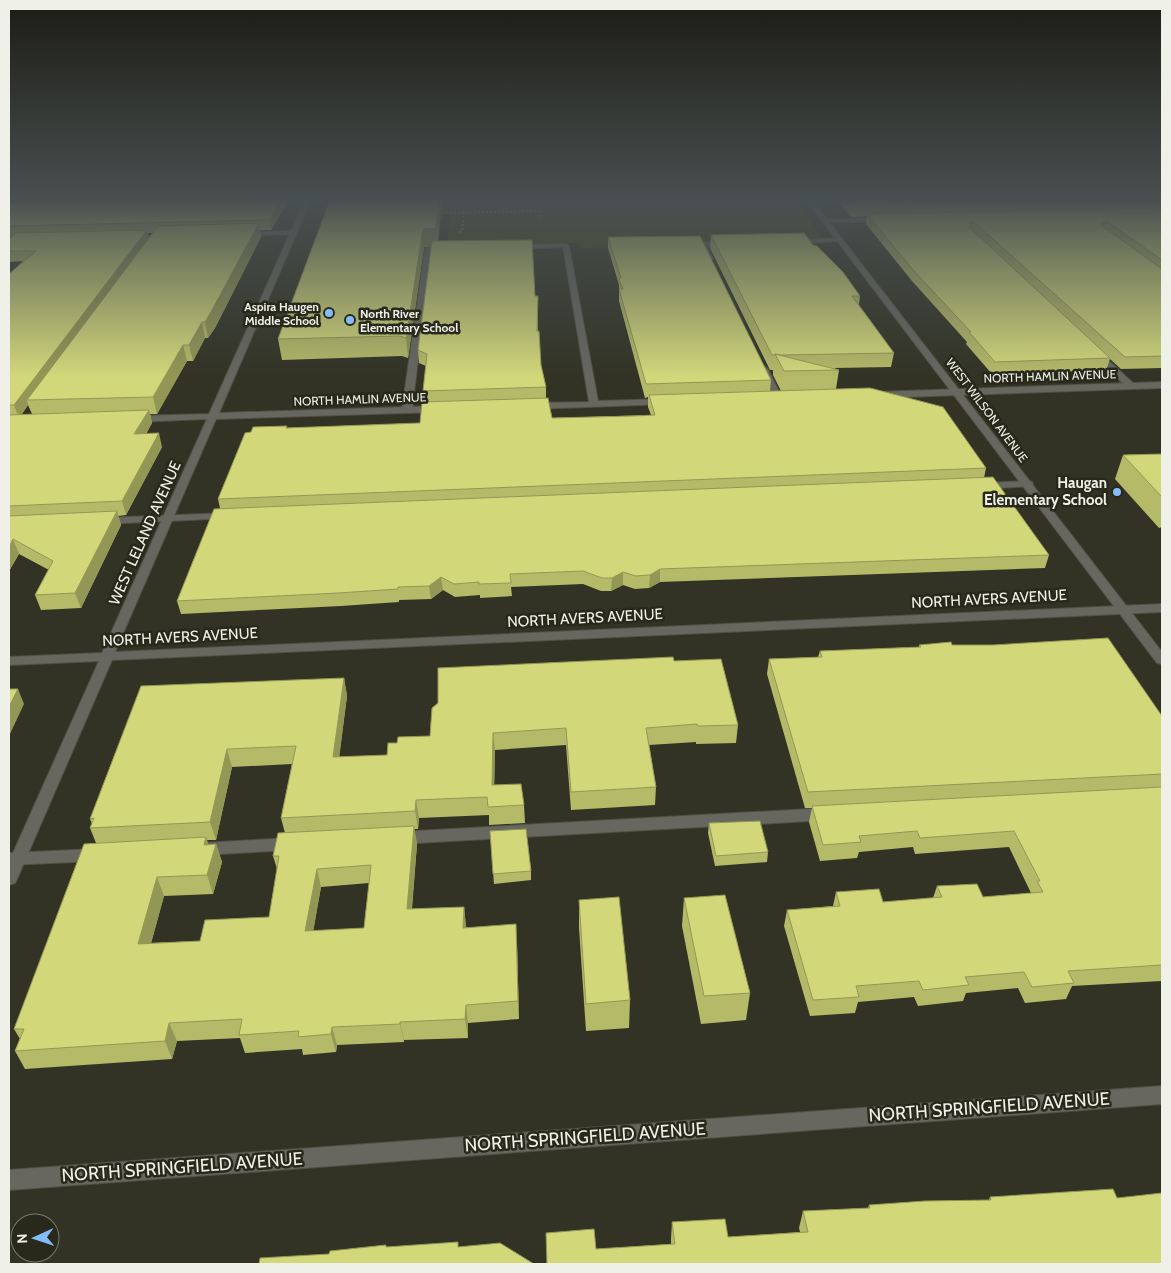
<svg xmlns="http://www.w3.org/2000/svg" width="1171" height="1273" viewBox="0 0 1171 1273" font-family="Cabin,sans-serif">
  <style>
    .green { fill: #444617 }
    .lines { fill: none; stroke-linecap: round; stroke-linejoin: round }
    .service-casing { stroke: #505144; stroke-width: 2 }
    .minor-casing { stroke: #505144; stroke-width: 2 }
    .tertiary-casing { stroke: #505144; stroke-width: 2 }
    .path { stroke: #96978c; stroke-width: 2; stroke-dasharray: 2 2; stroke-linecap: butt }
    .service { fill: #676760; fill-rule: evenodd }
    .minor { fill: #676760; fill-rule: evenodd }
    .tertiary { fill: #676760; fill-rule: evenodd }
    .wall { fill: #b5ba69; fill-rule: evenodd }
    .shaded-wall { fill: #939755 }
    .building { fill: #d2d87a; stroke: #939755; fill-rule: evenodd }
    .poi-dot { fill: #84bcfb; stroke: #28291b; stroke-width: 2 }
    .labels { text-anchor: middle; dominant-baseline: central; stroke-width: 5; stroke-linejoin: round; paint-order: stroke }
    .far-poi-label { font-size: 12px; font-weight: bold; fill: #eff0e7; stroke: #28291b; text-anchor: end }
    .far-street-label { font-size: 12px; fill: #eff0e7; stroke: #28291b }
    .poi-label { font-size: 15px; font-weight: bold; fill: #eff0e7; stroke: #28291b; text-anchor: end }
    .street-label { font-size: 15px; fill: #eff0e7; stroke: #28291b }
    .near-street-label { font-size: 18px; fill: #eff0e7; stroke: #28291b }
  </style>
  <rect width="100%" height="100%" fill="#323325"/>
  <!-- green -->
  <polygon class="green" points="334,200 795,200 822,239 697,242 697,246 581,248 580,243 447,246 450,214 377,215"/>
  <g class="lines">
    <!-- service casing -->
    <g class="service-casing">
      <g id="service">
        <polygon points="882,218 885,220 884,221 826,223 823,221 826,219"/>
        <polygon points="293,231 295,232 295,234 246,236 243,234 246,232"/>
        <polygon points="840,238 843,240 842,241 795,244 792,242 795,240"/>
        <polygon points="729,242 729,244 727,245 707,246 713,259 710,261 707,259 700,244 703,242"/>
        <polygon points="566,244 568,245 568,247 517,249 514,247 517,245"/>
        <polygon points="428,246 447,246 450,248 447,250 431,250 412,410 407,413 402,410 425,248"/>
        <polygon points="1092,351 1098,351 1134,384 1134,388 1128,388 1092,355"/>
        <polygon points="764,366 768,369 782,398 781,400 778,401 774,398 760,369"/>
        <polygon points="1028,481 1032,482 1033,484 1032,486 983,489 978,486 983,483"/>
        <polygon points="228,513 233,516 232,518 103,524 98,521 103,518"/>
        <polygon points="828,808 833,810 836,814 833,818 828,820 398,844 393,842 390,838 393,834 398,832"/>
        <polygon points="291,838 296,840 299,844 296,848 291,850 201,855 195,853 193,849 195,845 201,843"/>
        <polygon points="96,849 102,851 104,855 102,859 96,861 9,865 9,853"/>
      </g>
    </g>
    <!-- minor casing -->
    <g class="minor-casing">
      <g id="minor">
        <polygon points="305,200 311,200 219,413 438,406 443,409 438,412 216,419 115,652 1162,604 1162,612 112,660 17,879 15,883 9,885 9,862 99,661 9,665 9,657 102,653 207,419 135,422 130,419 135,416 209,414"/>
        <polygon points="566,244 569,246 598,401 665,399 668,400 668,404 533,409 528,406 533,403 589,402 563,246"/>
        <polygon points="1162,382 1162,388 877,398 873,395 877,392"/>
        <polygon points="1162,1086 1162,1104 9,1190 9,1170"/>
      </g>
    </g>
    <!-- tertiary casing -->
    <g class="tertiary-casing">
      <polygon id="tertiary" points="806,200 812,200 1162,652 1162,664 1157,663"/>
    </g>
    <!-- path -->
    <g class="path">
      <polyline points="499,210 526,204 534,200"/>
      <polyline points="540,211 541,218"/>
      <polyline points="438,213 540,211 539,200"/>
      <polyline points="459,232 462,231 464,212"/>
    </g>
    <!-- service -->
    <use href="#service" class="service"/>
    <!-- minor -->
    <use href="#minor" class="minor"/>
    <!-- tertiary -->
    <use href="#tertiary" class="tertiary"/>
  </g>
  <!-- wall -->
  <g class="wall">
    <path d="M9 200H289L271 230H260L261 237 215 328 208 338H205L193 361H187L157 414H150L152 423 146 434 162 447 126 515 118 516 121 525 81 608 41 610 35 595 49 570 19 554 9 571V274L23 261 9 262V239L12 237H9ZM148 233H153L149 238ZM28 405 32 414H22Z"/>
    <polygon points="330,200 438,241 535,296 538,308 538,331 541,365 546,387 546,398 552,418 651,415 648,407 648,397 645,398 619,301 619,285 608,248 608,237 771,380 770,391 781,391 773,375 773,370 770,370 710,248 711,235 813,245 860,296 859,305 894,353 891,367 834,368 839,370 836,389 986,468 984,478 1049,555 1045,568 660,582 649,588 635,589 623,585 611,591 601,591 583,584 511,587 512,596 480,598 480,595 455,597 443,590 431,599 399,600 399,602 341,606 181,614 177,601 220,508 218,499 251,432 287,428 420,423 424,402 423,391 426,366 419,363 418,350 431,246 424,247 408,358 402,356 282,360 278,339"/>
    <polygon points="836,200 1162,200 1162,368 1121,369 1110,359 1106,370 992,374 966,344 967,342 912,281 866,224 867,216 851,217"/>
    <polygon points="1162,454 1162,527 1159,528 1115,479 1123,455"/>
    <polygon points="919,645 952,645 1162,716 1162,981 1072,986 1066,999 1025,1003 1018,988 966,993 963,1001 918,1006 914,997 858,1002 855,1013 810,1016 784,926 787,910 833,906 836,892 883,902 933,898 937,886 983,897 1031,893 1009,847 915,854 913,847 859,852 857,858 820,861 809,822 812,808 805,808 767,674 769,659 818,657 820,651 919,647"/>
    <path d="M674 661 738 725 736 743 696 744V742L649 745 656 787 655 805 571 810 566 745 495 750 494 785 524 805 525 823 489 825V815L419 818 418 829H414L417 844 412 909 464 907 466 927 517 943 519 1019 468 1023V1038L404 1040V1042L337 1045 336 1052 303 1055 302 1049 245 1053 240 1038 177 1041 172 1059 25 1069 15 1051 20 1039 14 1029 96 843 90 828 92 824 90 819 344 678 347 696 339 757 387 755 397 743 430 736ZM292 764 281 818 285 833 273 856 277 869 269 917 200 941 151 943 164 896 213 894 222 862 216 844H208L207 840H216L232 767ZM369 883 364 928 313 931 321 887Z"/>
    <polygon points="709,823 768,852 767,862 715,866 708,833"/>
    <polygon points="490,831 531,871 531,880 494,884"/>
    <polygon points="684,898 750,993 746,1020 701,1024 682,926"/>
    <polygon points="579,900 630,1000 629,1028 586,1031 579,928"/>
    <polygon points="990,1197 1117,1198 1162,1264 596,1249 671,1244 671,1239 672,1222 728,1237 800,1232 799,1228 803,1211 868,1208 869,1205 989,1200"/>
  </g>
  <!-- shaded-wall -->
  <g class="shaded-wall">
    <polygon points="282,200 289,200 271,230 269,220"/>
    <polygon points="439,200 442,200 438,245 424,247 408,358 406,338 423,229"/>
    <polygon points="259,223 261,237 215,328 208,338 205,322"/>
    <polygon points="147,230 149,240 27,400 28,405 19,418 14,405"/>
    <polygon points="202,322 205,338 193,361 189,345"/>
    <polygon points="183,345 187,361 157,414 153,397"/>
    <polygon points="149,410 152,423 138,447 134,434"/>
    <polygon points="159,433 162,447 126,515 122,501"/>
    <polygon points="117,511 121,525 81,608 75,593"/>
    <polygon points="13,539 19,554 9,571 9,547"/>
    <polygon points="660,569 660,582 649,588 650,575"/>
    <polygon points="623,572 623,585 611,591 612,578"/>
    <polygon points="441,577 443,590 431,599 429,586"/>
    <polygon points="344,678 347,696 337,775 333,757"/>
    <polygon points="18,689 24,704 9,736 9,707"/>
    <polygon points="493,733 495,750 494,803 492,785"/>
    <polygon points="227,749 232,767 216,840 210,822"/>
    <polygon points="416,800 419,818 418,829 415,811"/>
    <polygon points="414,826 417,844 410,928 407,909"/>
    <polygon points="206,837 212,856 204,845"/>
    <polygon points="216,844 222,862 213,894 207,875"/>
    <polygon points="317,869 321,887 310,950 305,931"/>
    <polygon points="157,877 164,896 146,962 138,944"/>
    <polygon points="464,907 466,926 465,946 463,928"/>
    <polygon points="516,924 517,943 519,1019 518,1001"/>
    <polygon points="466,1005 468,1023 468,1038 465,1019"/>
    <polygon points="400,1022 404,1040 404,1042 400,1024"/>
    <polygon points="169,1023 177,1041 172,1059 165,1041"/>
    <polygon points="332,1027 337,1045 336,1052 331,1034"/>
  </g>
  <!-- building -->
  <g class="building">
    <polygon points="9,200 282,200 269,220 9,226"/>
    <polygon points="330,200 439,200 436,228 423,229 406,338 400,336 278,339"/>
    <polygon points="846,200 1162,200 1162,201 852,207"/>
    <polygon points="1162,208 1162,260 1108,222 1102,222 1101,225 1162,269 1162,356 1125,357 975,223 970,222 969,227 1110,358 995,362 969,332 971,332 914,271 867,214"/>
    <polygon points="259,223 211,312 205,322 202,322 189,345 183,345 153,397 27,400 158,226"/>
    <polygon points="147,230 14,405 9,405 9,274 36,251 9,251 9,239 16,233"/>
    <polygon points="804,233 813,245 817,246 843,272 860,296 852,296 894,353 781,355 775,354 775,355 772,355 711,235"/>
    <polygon points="700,236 771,380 646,384 619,289 623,289 619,279 621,278 608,237"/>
    <polygon points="532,240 535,296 538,296 537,331 539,331 541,365 546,387 423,391 427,354 418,350 432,241"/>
    <polygon points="775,354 839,370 784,371"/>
    <polygon points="870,388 943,407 986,468 218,499 245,433 251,432 253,427 287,426 286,428 420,423 422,402 548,398 552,418 633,416 655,415 649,395"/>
    <polygon points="149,410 134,434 159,433 122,501 9,506 9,415"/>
    <polygon points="1162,454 1162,497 1123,455"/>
    <polygon points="993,477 1049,555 660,569 650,575 636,576 623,572 612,578 602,578 583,571 510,574 511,583 479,584 479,582 454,584 441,577 429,586 398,587 398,589 338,593 177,601 214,509"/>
    <polygon points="117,511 75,593 35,595 53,561 13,539 9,547 9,516"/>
    <polygon points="1108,638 1162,716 1162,774 808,792 769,659 822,657 820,651 921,647 919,645 951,642 952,645 993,645"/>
    <polygon points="673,657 674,661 721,659 738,725 698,726 697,724 646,728 656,787 571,792 566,728 493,733 492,785 521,784 524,805 488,807 487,797 416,800 415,811 281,818 296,746 227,749 210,822 90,828 94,818 90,819 141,686 344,678 333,757 387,755 388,743 397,743 398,737 430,736 432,708 438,703 438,668"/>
    <polygon points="9,689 18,689 9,707"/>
    <polygon points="1162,787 1162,965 1068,971 1074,983 1032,987 1024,972 965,977 969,985 923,990 919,981 856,986 859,997 813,1000 787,910 840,906 836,892 879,889 883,902 942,897 937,886 977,884 983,897 1043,892 1037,881 1040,881 1014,831 920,838 917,831 859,836 861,842 823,845 812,806"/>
    <polygon points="760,821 768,852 716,856 709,823"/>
    <path d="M414 826 407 909 464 907 463 928 516 924 518 1001 466 1005 465 1019 400 1022V1024L332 1027 331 1034 298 1037 299 1031 239 1035 242 1019 169 1023 165 1041 15 1051 24 1029H14L84 844 206 837 204 845 216 844 207 875 157 877 138 944 200 941 205 920 269 917 279 856H273L278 833ZM371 865 364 928 305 931 317 869Z"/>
    <polygon points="526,829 531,871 493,874 490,831"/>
    <polygon points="725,895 750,993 704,996 684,898"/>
    <polygon points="619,897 630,1000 586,1004 579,900"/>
    <polygon points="1113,1189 1117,1198 1162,1193 1162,1264 547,1264 546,1233 594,1229 596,1249 675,1244 672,1222 725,1219 728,1237 808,1232 803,1211 870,1208 869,1205 925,1201 991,1200 990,1197"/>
    <polygon points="458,1242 458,1247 500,1243 534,1264 259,1264 260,1258 329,1254 330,1251 386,1245 386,1247"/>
  </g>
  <!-- sky -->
  <linearGradient id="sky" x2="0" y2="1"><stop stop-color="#1c1c14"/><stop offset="0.53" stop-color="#495051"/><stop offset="1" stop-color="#495051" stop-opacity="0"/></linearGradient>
  <rect width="1171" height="378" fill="url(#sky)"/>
  <!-- markers -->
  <g class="poi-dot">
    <circle cx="329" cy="313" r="5"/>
    <circle cx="350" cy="320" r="5"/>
    <circle cx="1117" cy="492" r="5"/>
  </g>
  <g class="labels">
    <!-- far-poi labels -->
    <g class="far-poi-label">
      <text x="319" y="306">Aspira Haugen<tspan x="319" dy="14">Middle School</tspan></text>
      <text x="360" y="313" text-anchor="start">North River<tspan x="360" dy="14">Elementary School</tspan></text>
    </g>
    <!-- far-street labels -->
    <g class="far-street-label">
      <text transform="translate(1050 376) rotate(-2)">NORTH HAMLIN AVENUE</text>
      <text transform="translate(360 399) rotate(-2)">NORTH HAMLIN AVENUE</text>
      <text transform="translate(987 410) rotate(53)">WEST WILSON AVENUE</text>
    </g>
    <!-- poi labels -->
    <g class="poi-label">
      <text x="1107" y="483">Haugan<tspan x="1107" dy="17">Elementary School</tspan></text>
    </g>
    <!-- street labels -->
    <g class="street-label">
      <text transform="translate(145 533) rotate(-66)">WEST LELAND AVENUE</text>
      <text transform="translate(989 599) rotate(-3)">NORTH AVERS AVENUE</text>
      <text transform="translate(585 618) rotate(-3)">NORTH AVERS AVENUE</text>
      <text transform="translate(180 637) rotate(-3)">NORTH AVERS AVENUE</text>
    </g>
    <!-- near-street labels -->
    <g class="near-street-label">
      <text transform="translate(989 1107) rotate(-4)">NORTH SPRINGFIELD AVENUE</text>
      <text transform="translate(585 1137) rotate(-4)">NORTH SPRINGFIELD AVENUE</text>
      <text transform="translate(182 1167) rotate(-4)">NORTH SPRINGFIELD AVENUE</text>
    </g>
  </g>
  <!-- border -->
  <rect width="1171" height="1273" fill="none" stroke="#eff0e7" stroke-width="20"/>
  <!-- north arrow -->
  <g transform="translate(35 1238) rotate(267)"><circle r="24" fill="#28291b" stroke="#78796d"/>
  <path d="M0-4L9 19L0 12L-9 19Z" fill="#84bcfb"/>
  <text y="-8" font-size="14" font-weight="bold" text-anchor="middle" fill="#eff0e7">N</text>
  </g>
</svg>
